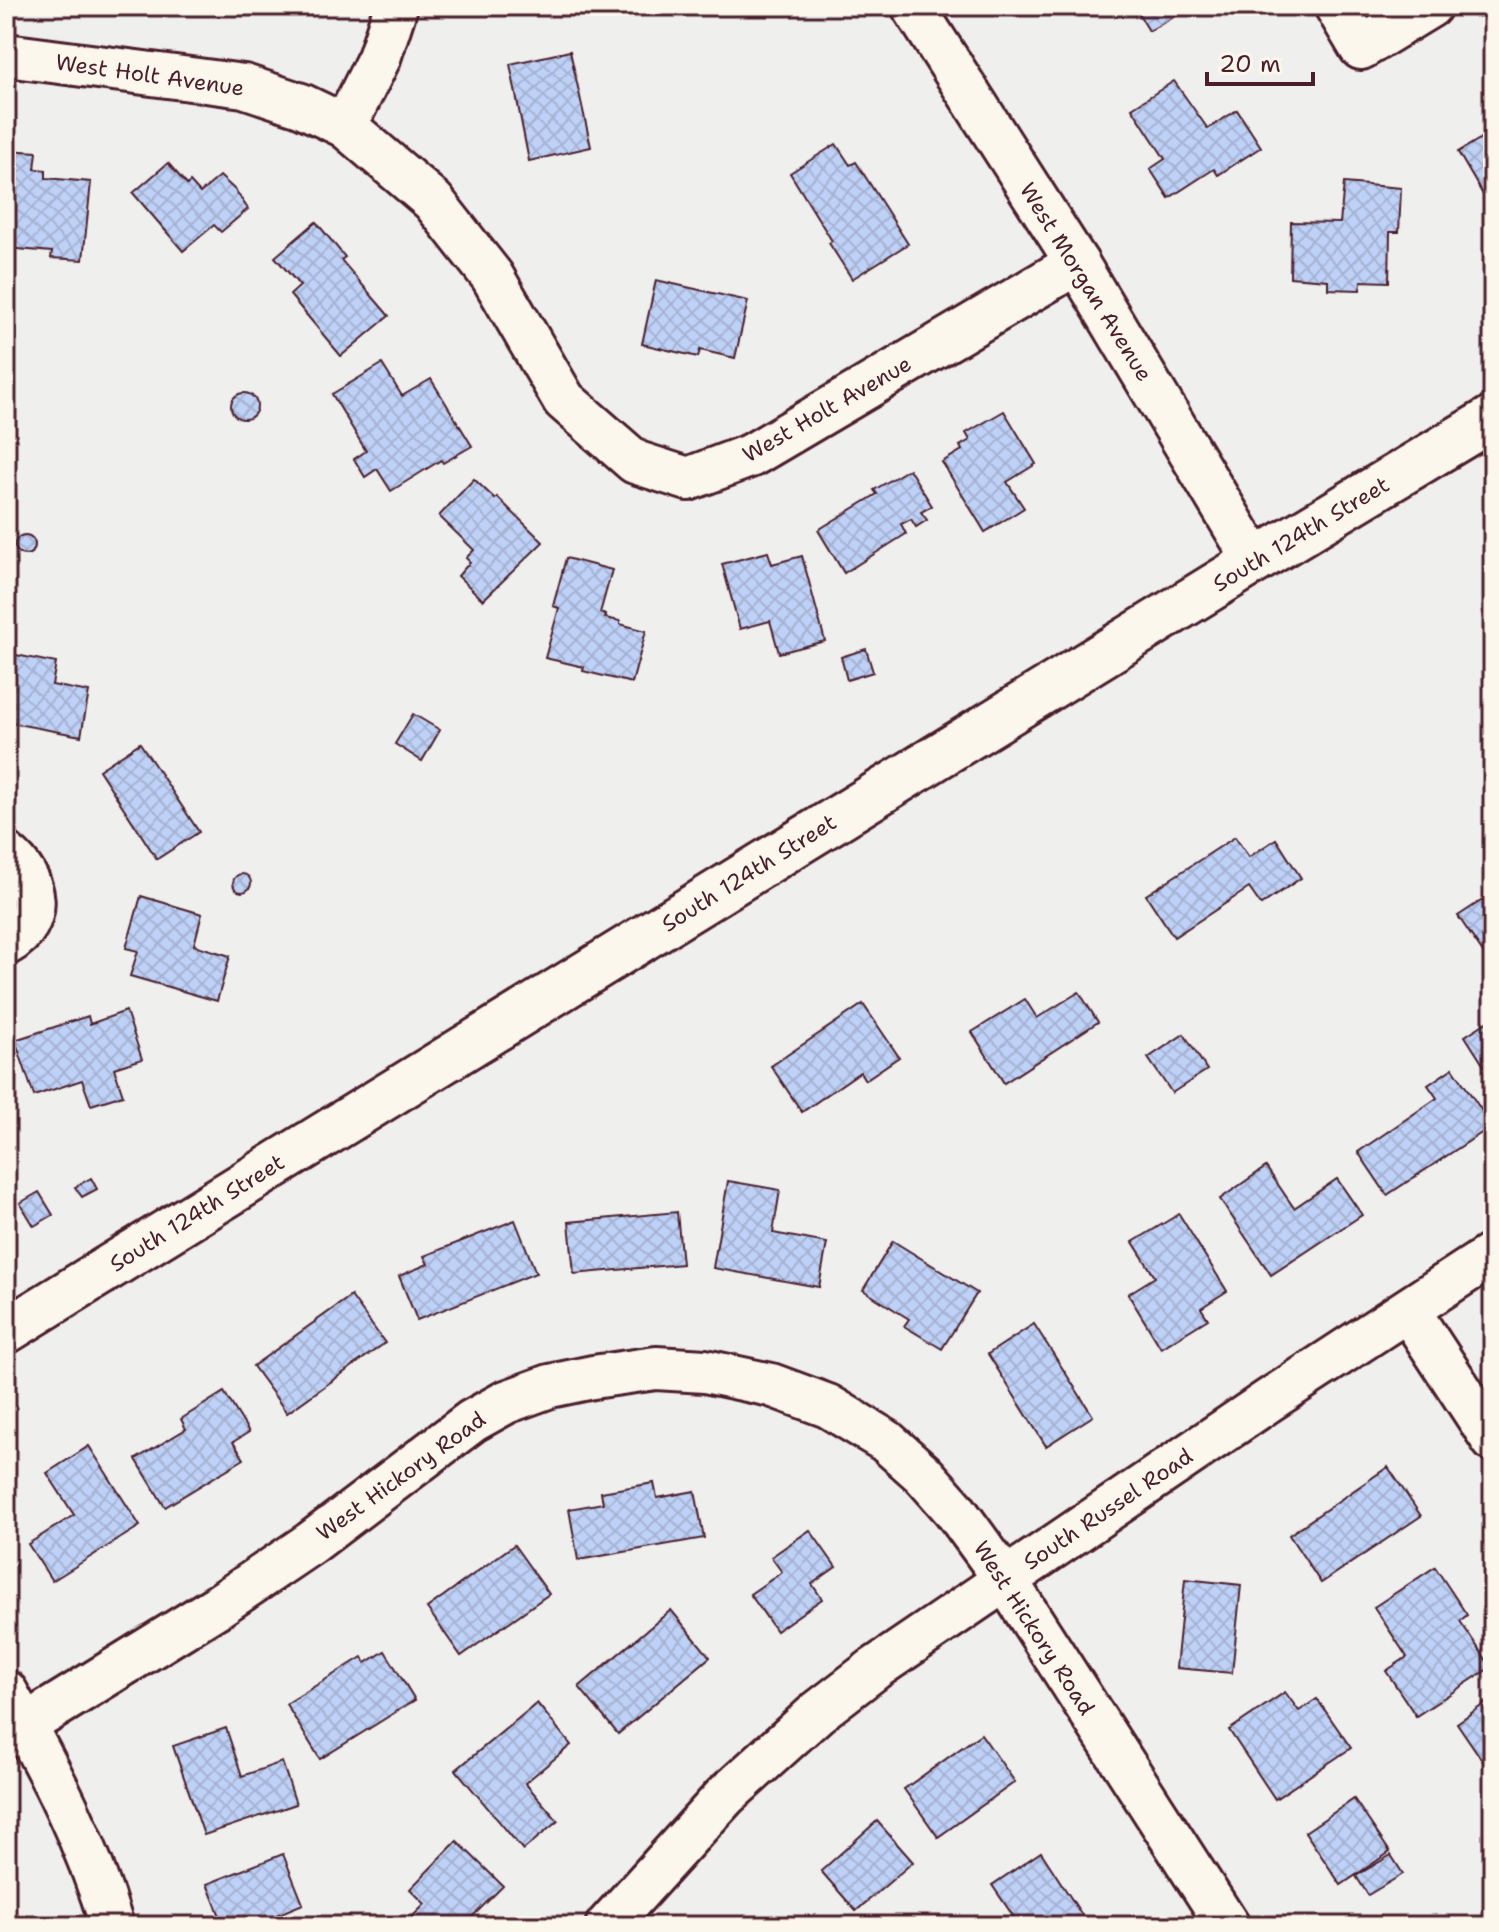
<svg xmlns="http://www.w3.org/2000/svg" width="1499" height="1932" viewBox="0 0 1499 1932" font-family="'Shantell Sans',sans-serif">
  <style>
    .building { fill: url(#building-cross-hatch); stroke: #4a1f2b; stroke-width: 2 }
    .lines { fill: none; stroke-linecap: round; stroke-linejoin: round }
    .street-casing { stroke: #4a1f2b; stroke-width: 48 }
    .secondary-casing { stroke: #4a1f2b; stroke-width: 50 }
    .street { stroke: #fbf7ec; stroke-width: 42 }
    .secondary { stroke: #fbf7ec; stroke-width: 44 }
    .labels { text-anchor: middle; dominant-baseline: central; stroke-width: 6; stroke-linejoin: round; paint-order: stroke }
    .street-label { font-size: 22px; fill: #4a1f2b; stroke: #fbf7ec }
  </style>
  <defs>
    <pattern id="building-cross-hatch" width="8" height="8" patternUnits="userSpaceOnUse" patternTransform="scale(2)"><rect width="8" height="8" fill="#bed1f6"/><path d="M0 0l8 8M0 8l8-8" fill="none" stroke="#a5b3d3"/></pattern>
  </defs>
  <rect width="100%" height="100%" fill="#efefee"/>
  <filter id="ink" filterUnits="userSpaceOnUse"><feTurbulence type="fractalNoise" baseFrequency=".0125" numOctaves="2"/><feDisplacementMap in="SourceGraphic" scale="16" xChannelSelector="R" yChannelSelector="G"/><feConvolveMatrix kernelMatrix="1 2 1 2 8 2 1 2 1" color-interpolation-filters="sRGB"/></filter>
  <g filter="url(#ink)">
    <!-- building -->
    <g class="building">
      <polygon points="1134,6 1184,6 1186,10 1149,31"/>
      <polygon points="570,51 591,147 529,161 510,64"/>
      <polygon points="1174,81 1208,129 1237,110 1261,147 1218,175 1214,169 1169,198 1150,169 1165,159 1132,108"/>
      <polygon points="1493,131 1493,193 1485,198 1458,152"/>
      <polygon points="836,144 850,165 856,162 908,244 852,279 829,243 832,241 790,173"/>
      <polygon points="6,150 37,152 35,169 46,170 46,178 91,182 83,260 51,258 52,252 6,248"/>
      <polygon points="168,163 187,185 190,182 200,193 220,176 236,191 248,209 221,232 214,225 183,251 133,193"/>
      <polygon points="1344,183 1401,188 1399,232 1390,232 1389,282 1361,281 1360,290 1328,289 1328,280 1290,277 1291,222 1340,223"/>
      <polygon points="316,222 345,257 341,260 389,316 341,356 290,295 300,286 275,257"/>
      <polygon points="656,280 748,301 735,358 700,350 698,357 642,344"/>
      <polygon points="382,364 402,396 431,379 472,446 443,463 441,460 391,491 377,469 365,477 354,459 366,451 332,394"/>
      <circle cx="244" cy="406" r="13"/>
      <polygon points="1004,411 1036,464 1007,482 1024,508 985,532 942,462 962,450 960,446 970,440 966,433"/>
      <polygon points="909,469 932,506 921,512 927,520 916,527 911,519 901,524 906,534 844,573 818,530 877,494 874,490"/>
      <polygon points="474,479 495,499 497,497 543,542 483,600 458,576 470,562 466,558 474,550 439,516"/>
      <circle cx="25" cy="545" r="10"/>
      <polygon points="768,552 772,564 802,556 825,641 779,653 770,621 740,629 722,564"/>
      <polygon points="566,558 612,570 600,613 606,615 605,618 620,621 620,624 646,631 632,683 583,671 584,667 545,658 559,608 553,606"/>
      <polygon points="866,649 873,672 847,680 841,657"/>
      <polygon points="6,653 56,663 52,685 89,692 81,736 6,722"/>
      <polygon points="413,714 440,730 422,761 395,744"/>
      <polygon points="140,743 199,832 157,859 99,770"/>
      <polygon points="1235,837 1249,857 1276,839 1301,878 1261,905 1249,888 1174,937 1146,895"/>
      <circle cx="242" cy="883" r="9"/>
      <polygon points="1493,893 1493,961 1490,963 1458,916"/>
      <polygon points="141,896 202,914 194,945 230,956 217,1001 130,976 138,951 126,948"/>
      <polygon points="1079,992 1098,1022 1004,1083 972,1032 1025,999 1037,1018"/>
      <polygon points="863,1004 899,1057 865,1080 860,1072 802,1112 771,1066"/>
      <polygon points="126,1011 142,1059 114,1068 123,1095 91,1105 82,1080 34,1096 15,1040 88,1016 90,1024"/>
      <polygon points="1493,1018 1493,1080 1465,1036"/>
      <polygon points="1184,1034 1207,1070 1172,1093 1148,1058"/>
      <polygon points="1453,1068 1492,1126 1387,1195 1358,1152 1437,1098 1428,1085"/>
      <polygon points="1266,1167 1294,1208 1337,1179 1362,1215 1271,1275 1220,1199"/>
      <polygon points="91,1178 97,1189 82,1197 75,1187"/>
      <polygon points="728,1181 780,1190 773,1233 827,1243 819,1287 713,1268"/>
      <polygon points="39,1192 53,1215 34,1226 20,1203"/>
      <polygon points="677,1212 682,1264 574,1274 569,1222"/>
      <polygon points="1179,1214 1227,1291 1201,1308 1208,1319 1161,1348 1128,1294 1155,1277 1133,1242"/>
      <polygon points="515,1220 536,1273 417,1320 399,1276 428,1264 424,1256"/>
      <polygon points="893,1241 977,1293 942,1349 904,1326 909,1319 863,1290"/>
      <polygon points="351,1296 385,1343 287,1413 253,1366"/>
      <polygon points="1034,1324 1093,1416 1046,1446 988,1354"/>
      <polygon points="224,1392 249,1432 233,1442 244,1459 165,1507 136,1459 186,1429 181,1419"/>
      <polygon points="89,1446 140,1526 52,1581 28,1544 74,1515 47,1473"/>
      <polygon points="1388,1467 1421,1516 1321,1583 1289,1535"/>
      <polygon points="654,1483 657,1498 695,1491 704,1538 578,1560 569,1509 603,1503 601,1492"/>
      <polygon points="810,1530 836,1567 812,1584 822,1599 776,1631 750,1594 782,1572 771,1557"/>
      <polygon points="514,1545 549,1594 461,1656 427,1608"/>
      <polygon points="1435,1567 1467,1615 1460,1621 1491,1667 1416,1716 1386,1671 1407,1657 1374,1607"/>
      <polygon points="1185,1579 1241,1585 1232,1673 1176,1668"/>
      <polygon points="671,1610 710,1657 618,1734 579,1687"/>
      <polygon points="385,1651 415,1700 320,1759 286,1704 362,1657 366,1663"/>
      <polygon points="1285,1692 1299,1711 1317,1699 1351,1748 1275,1799 1229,1730"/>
      <polygon points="1493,1698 1493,1776 1457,1723"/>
      <polygon points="537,1703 571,1745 525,1783 558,1821 523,1850 456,1770"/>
      <polygon points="226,1728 242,1776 282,1762 296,1804 204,1835 173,1746"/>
      <polygon points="981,1734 1015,1782 938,1837 904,1789"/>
      <polygon points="1354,1799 1390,1852 1341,1885 1305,1832"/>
      <polygon points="877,1821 913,1862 856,1911 821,1871"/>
      <polygon points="457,1841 503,1886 463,1926 403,1926 425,1904 410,1889"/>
      <polygon points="1041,1852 1089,1926 1020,1926 992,1885"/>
      <polygon points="283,1854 303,1904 264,1920 266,1926 224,1926 207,1884"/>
      <polygon points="1391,1855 1403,1874 1368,1895 1356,1876"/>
    </g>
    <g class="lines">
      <!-- street casing -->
      <g class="street-casing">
        <g id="street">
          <polyline points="913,6 1077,263 1255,561"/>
          <polyline points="1336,6 1361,48 1430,6"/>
          <polyline points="6,55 244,86 301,105 345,126 433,201 492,276 564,400 635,462 688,479 752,455 1077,263"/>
          <polyline points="345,126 379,58 396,6"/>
          <path d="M6 854C38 879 45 922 6 944"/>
          <polyline points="1408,1310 1493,1440"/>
          <path d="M6 1692C49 1769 87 1841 112 1926"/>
          <polyline points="6,1737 218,1606 311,1543 472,1421 506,1402 550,1386 593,1377 656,1368 705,1371 771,1385 828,1406 886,1441 923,1474 954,1509 1005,1579 1228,1926"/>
          <polyline points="607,1926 725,1796 818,1712 874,1669 1268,1401 1493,1254"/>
        </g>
      </g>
      <!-- secondary casing -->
      <g class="secondary-casing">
        <polyline id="secondary" points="6,1331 1255,561 1493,418"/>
      </g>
      <!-- street -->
      <use href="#street" class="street"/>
      <!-- secondary -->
      <use href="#secondary" class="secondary"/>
    </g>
  </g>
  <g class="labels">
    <!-- street labels -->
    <g class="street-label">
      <text transform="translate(150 75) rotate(8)">West Holt Avenue</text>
      <text transform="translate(1086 282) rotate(58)">West Morgan Avenue</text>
      <text transform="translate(827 409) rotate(-30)">West Holt Avenue</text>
      <text transform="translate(1301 534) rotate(-31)">South 124th Street</text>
      <text transform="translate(749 873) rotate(-32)">South 124th Street</text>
      <text transform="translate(197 1213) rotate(-32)">South 124th Street</text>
      <text transform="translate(401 1476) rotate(-36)">West Hickory Road</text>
      <text transform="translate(1108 1509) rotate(-34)">South Russel Road</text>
      <text transform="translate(1034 1628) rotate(57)">West Hickory Road</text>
    </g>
  </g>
  <!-- margin -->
  <rect width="1499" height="1932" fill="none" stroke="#fbf7ec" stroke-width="32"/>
  <rect x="16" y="16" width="1467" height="1900" fill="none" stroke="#4a1f2b" stroke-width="3" filter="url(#ink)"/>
  <!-- scale -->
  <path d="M1207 72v12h106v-12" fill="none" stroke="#4a1f2b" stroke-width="4"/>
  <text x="1219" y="72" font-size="24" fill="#4a1f2b" stroke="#fbf7ec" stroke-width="6" paint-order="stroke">20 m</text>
</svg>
